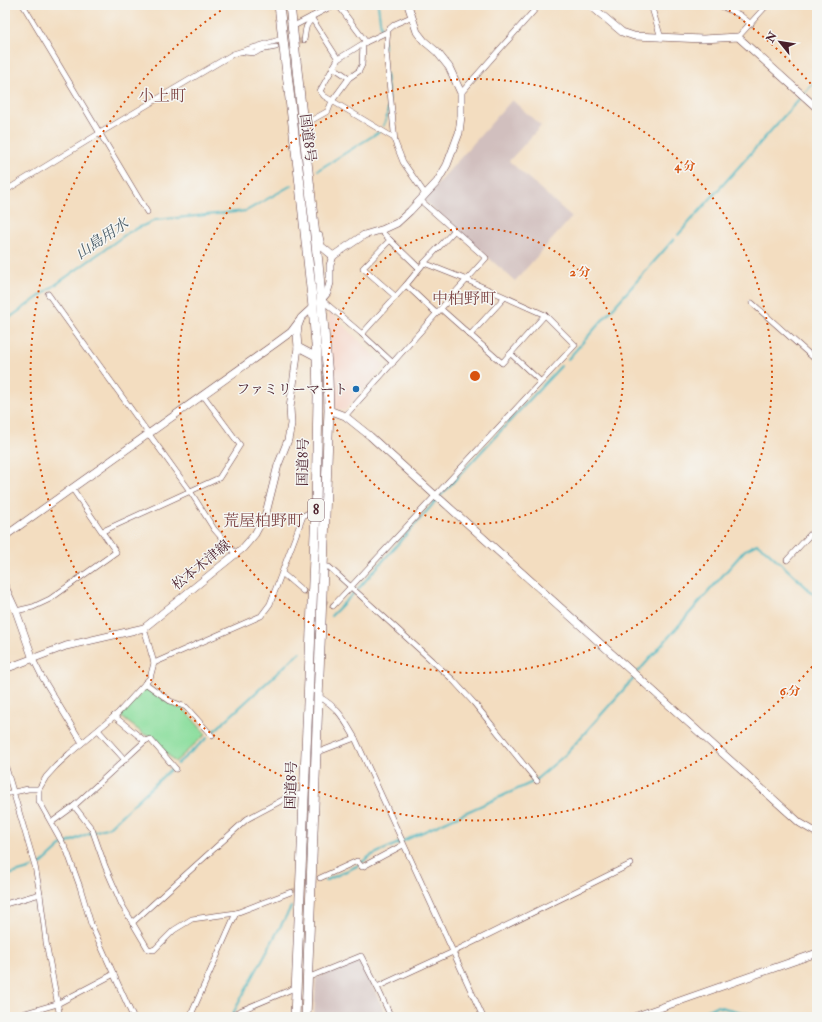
<svg xmlns="http://www.w3.org/2000/svg" width="822" height="1022" viewBox="0 0 822 1022" font-family="'IM FELL Double Pica','Noto Serif JP',serif">
  <style>
    .built { fill: #f6d2c4 }
    .industrial { fill: #d1bfbe }
    .green { fill: #8cde9e; stroke: #6b7e64 }
    .lines { fill: none; stroke-linecap: round; stroke-linejoin: round }
    .stream { stroke: #46b5c0; stroke-width: 2 }
    .minor-tunnel { stroke: #d1b7a2; stroke-width: 5; stroke-dasharray: 5 2.5; stroke-linecap: butt }
    .minor-casing { stroke: #633c41; stroke-width: 6 }
    .tertiary-casing { stroke: #633c41; stroke-width: 8 }
    .secondary-casing { stroke: #633c41; stroke-width: 8 }
    .trunk-casing { stroke: #633c41; stroke-width: 10 }
    .minor { stroke: #fff; stroke-width: 5 }
    .tertiary { stroke: #fff; stroke-width: 7 }
    .secondary { stroke: #fff; stroke-width: 7 }
    .trunk { stroke: #fff; stroke-width: 9 }
    .ring { fill: none; stroke: #d8530f; stroke-width: 2; stroke-dasharray: 2 4 }
    .poi-dot { fill: #1f6fb2; stroke: #f6f6f2; stroke-width: 1.5 }
    .labels { text-anchor: middle; dominant-baseline: central; stroke-width: 3; stroke-linejoin: round; paint-order: stroke }
    .shield { fill: #f6f6f2; stroke: #7e6067; stroke-width: 1 }
    .shield-label { font-size: 13px; font-weight: bold; fill: #4a1f2b }
    .street-label { font-size: 14px; fill: #4a1f2b; stroke: #f6f6f2 }
    .poi-label { font-size: 14px; fill: #4a1f2b; stroke: #f6f6f2; text-anchor: end }
    .water-label { font-size: 15px; font-style: italic; fill: #485b67; stroke: #f6f6f2 }
    .quarter-label { font-size: 16px; fill: #804948; stroke: #f6f6f2 }
    .centre { fill: #d8530f; stroke: #f6f6f2; stroke-width: 2 }
    .ring-label { font-size: 12px; text-anchor: middle; font-weight: bold; fill: #d8530f; stroke: #f6f6f2; stroke-width: 3; stroke-linejoin: round; paint-order: stroke }
  </style>
  <rect width="100%" height="100%" fill="#f6f6f2"/>
  <filter id="ink" filterUnits="userSpaceOnUse"><feTurbulence type="fractalNoise" baseFrequency=".025" numOctaves="2"/><feDisplacementMap in="SourceGraphic" scale="8" xChannelSelector="R" yChannelSelector="G"/><feConvolveMatrix kernelMatrix="1 2 1 2 8 2 1 2 1" color-interpolation-filters="sRGB"/></filter>
  <filter id="wash" filterUnits="userSpaceOnUse"><feTurbulence type="fractalNoise" baseFrequency=".012" numOctaves="4" result="noise"/><feDisplacementMap in="SourceGraphic" scale="16" xChannelSelector="R" yChannelSelector="G"/><feGaussianBlur stdDeviation="0.9" result="paint"/><feColorMatrix in="noise" values="0 0 0 0 0 0 0 0 0 0 0 0 0 0 0 0 0 1.4 0 .05"/><feComposite in="paint" operator="in"/></filter>
  <g filter="url(#wash)">
    <rect width="100%" height="100%" fill="#f3ddc0"/>
    <!-- built -->
    <polygon class="built" points="329,311 385,366 344,411 332,407"/>
    <!-- industrial -->
    <g class="industrial">
      <polygon points="512,100 541,126 509,161 572,217 515,281 423,200"/>
      <polygon points="360,960 387,1017 314,1017 316,978"/>
    </g>
    <!-- green -->
    <polygon class="green" points="147,687 177,708 183,708 206,734 175,762 149,735 145,735 120,716"/>
    <g class="lines">
      <!-- stream -->
      <g class="stream">
        <polyline points="378,5 381,28"/>
        <polyline points="383,40 384,48"/>
        <path d="M383 126C392 110 387 90 386 73"/>
        <polyline points="318,170 379,132"/>
        <polyline points="678,235 817,79"/>
        <polyline points="5,321 129,232 156,220 246,211 292,185"/>
        <polyline points="568,359 674,239"/>
        <polyline points="358,589 442,494 561,366"/>
        <polyline points="331,616 353,594"/>
        <polyline points="638,672 745,550 757,544 766,550 817,597"/>
        <polyline points="212,733 300,652"/>
        <polyline points="177,764 207,738"/>
        <polyline points="39,866 61,846 87,834 109,827 172,768"/>
        <polyline points="5,876 32,868"/>
        <polyline points="325,881 357,866 370,856 533,782 565,755 633,679"/>
        <polyline points="231,1017 291,907"/>
        <polyline points="694,1017 716,1006 762,1017"/>
      </g>
    </g>
  </g>
  <g filter="url(#ink)">
    <g class="lines">
      <!-- minor-tunnel -->
      <g class="minor-tunnel">
        <polyline points="276,47 304,40"/>
        <polyline points="303,591 333,606"/>
        <polyline points="291,892 320,878"/>
      </g>
      <!-- minor casing -->
      <g class="minor-casing">
        <g id="minor">
          <polyline points="23,5 147,212"/>
          <polyline points="338,5 366,42 387,32"/>
          <polyline points="651,5 661,38"/>
          <polyline points="719,5 740,15 751,24"/>
          <polyline points="311,17 338,59 320,91 324,96 394,138"/>
          <polyline points="411,17 395,24 388,30 386,51 395,142 403,162 425,194"/>
          <polyline points="292,27 334,5"/>
          <polyline points="738,37 767,5"/>
          <path d="M304 40C306 32 304 25 312 20"/>
          <polyline points="244,52 255,53 260,50 276,47"/>
          <polyline points="338,59 364,43"/>
          <polyline points="333,67 349,78"/>
          <polyline points="461,93 539,5"/>
          <polyline points="303,125 328,111 332,101 349,78 359,71 362,65 363,44 366,42"/>
          <polyline points="5,191 100,133 233,54 282,39"/>
          <polyline points="380,230 390,240 363,268 395,296"/>
          <polyline points="390,240 419,268"/>
          <polyline points="424,263 454,231"/>
          <polyline points="406,285 436,313"/>
          <polyline points="48,294 190,491 214,529 235,553"/>
          <polyline points="322,300 362,334 406,285 424,263 467,280 545,315 575,345 333,606"/>
          <polyline points="752,303 817,361"/>
          <polyline points="441,309 502,363 545,315"/>
          <polyline points="362,334 393,363"/>
          <polyline points="470,335 504,298"/>
          <polyline points="511,354 540,381"/>
          <polyline points="345,416 486,258 420,200"/>
          <polyline points="103,531 219,478 240,445 203,395"/>
          <polyline points="787,560 817,527"/>
          <polyline points="323,567 329,567 452,679 474,703 537,781"/>
          <polyline points="283,574 303,591"/>
          <polyline points="16,611 33,607 50,599 116,552 72,488"/>
          <polyline points="33,659 42,677 82,743"/>
          <polyline points="154,663 261,616 270,604 303,516 316,509"/>
          <polyline points="145,683 170,701 186,707 212,736"/>
          <path d="M318 696C339 708 343 718 355 738L483 1017"/>
          <polyline points="98,730 125,760"/>
          <polyline points="145,741 150,739 176,769"/>
          <polyline points="316,753 355,738"/>
          <polyline points="5,764 35,866 40,894 46,942 60,1017"/>
          <polyline points="5,794 28,789 39,789"/>
          <polyline points="74,806 145,741 114,716"/>
          <polyline points="52,822 74,806 92,829 105,866 122,905 148,949 154,950 174,930 192,919 236,913 291,892"/>
          <polyline points="320,878 357,861 362,867 403,845"/>
          <polyline points="5,904 40,894"/>
          <polyline points="132,923 247,819 292,795 305,794"/>
          <polyline points="307,978 361,956 377,987"/>
          <polyline points="12,1017 57,1004 114,974"/>
          <polyline points="133,1017 91,924 80,887 67,851 39,801 39,789 46,777 56,766 69,754 118,713 150,678 154,663 144,628"/>
          <polyline points="190,1017 236,913"/>
          <polyline points="236,1017 235,1013 297,987"/>
          <polyline points="391,1017 377,987 453,952 631,864"/>
        </g>
      </g>
      <!-- tertiary casing -->
      <g class="tertiary-casing">
        <g id="tertiary">
          <polyline points="590,5 622,32 634,36 703,39 738,37 817,108"/>
          <polyline points="319,236 321,246 333,256"/>
          <polyline points="320,301 327,293 330,283 330,265 333,256 364,235 384,229 397,223 410,211 437,182 447,165 459,133 461,116 461,93 449,67 437,52 424,41 417,32 408,5"/>
          <polyline points="329,410 345,416 370,436 437,497"/>
          <polyline points="440,499 800,823 817,833"/>
          <polyline points="5,536 276,343 291,332 300,320"/>
          <polyline points="5,587 16,611 33,659"/>
          <polyline points="634,1017 817,953"/>
        </g>
      </g>
      <!-- secondary casing -->
      <g class="secondary-casing">
        <g id="secondary">
          <polyline points="298,347 317,357"/>
          <polyline points="5,669 66,646 144,628 243,548 255,534 266,513 278,465 288,440 291,424 290,408 298,347 297,335 298,326 301,318 313,307"/>
        </g>
      </g>
      <!-- trunk casing -->
      <g class="trunk-casing">
        <g id="trunk">
          <polyline points="279,5 300,185 313,307 317,357 318,397 316,509 295,1017"/>
          <polyline points="290,5 318,263 328,376 329,410 326,489 306,1017"/>
        </g>
      </g>
      <!-- minor -->
      <use href="#minor" class="minor"/>
      <!-- tertiary -->
      <use href="#tertiary" class="tertiary"/>
      <!-- secondary -->
      <use href="#secondary" class="secondary"/>
      <!-- trunk -->
      <use href="#trunk" class="trunk"/>
    </g>
  </g>
  <!-- distance rings -->
  <g class="ring">
    <circle cx="475" cy="376" r="148"/>
    <circle cx="475" cy="376" r="297"/>
    <path d="M816 662A445 445 0 1 1 226 7M724 7A445 445 0 0 1 816 90"/>
  </g>
  <!-- markers -->
  <circle class="poi-dot" cx="356" cy="389" r="4"/>
  <g class="labels">
    <!-- shield labels -->
    <rect class="shield" x="308" y="499" width="16" height="22" rx="3"/>
    <g class="shield-label">
      <text x="316" y="510">8</text>
    </g>
    <!-- street labels -->
    <g class="street-label">
      <text transform="translate(308 138) rotate(83)">国道8号</text>
      <text transform="translate(303 462) rotate(-89)">国道8号</text>
      <text transform="translate(201 565) rotate(-39)">松本木津線</text>
      <text transform="translate(291 785) rotate(-88)">国道8号</text>
    </g>
    <!-- poi labels -->
    <g class="poi-label">
      <text x="348" y="389">ファミリーマート</text>
    </g>
    <!-- water labels -->
    <g class="water-label">
      <text transform="translate(102 239) rotate(-34)">山島用水</text>
    </g>
    <!-- quarter labels -->
    <g class="quarter-label">
      <text x="162" y="96">小上町</text>
      <text x="464" y="299">中柏野町</text>
      <text x="263" y="521">荒屋柏野町</text>
    </g>
  </g>
  <circle cx="475" cy="376" r="6" class="centre"/>
  <g class="ring-label">
    <text x="685" y="170">4 分</text>
    <text x="580" y="276">2 分</text>
    <text x="790" y="695">6 分</text>
  </g>
  <!-- margin -->
  <rect width="822" height="1022" fill="none" stroke="#f6f6f2" stroke-width="20"/>
  <!-- north arrow -->
  <g transform="translate(780 42) rotate(300)" stroke="#f6f6f2" stroke-width="3" paint-order="stroke">
  <path d="M0-3L7 15L0 10L-7 15Z" fill="#4a1f2b"/>
  <text y="-6" font-size="11" font-weight="bold" text-anchor="middle" fill="#4a1f2b">N</text>
  </g>
</svg>
